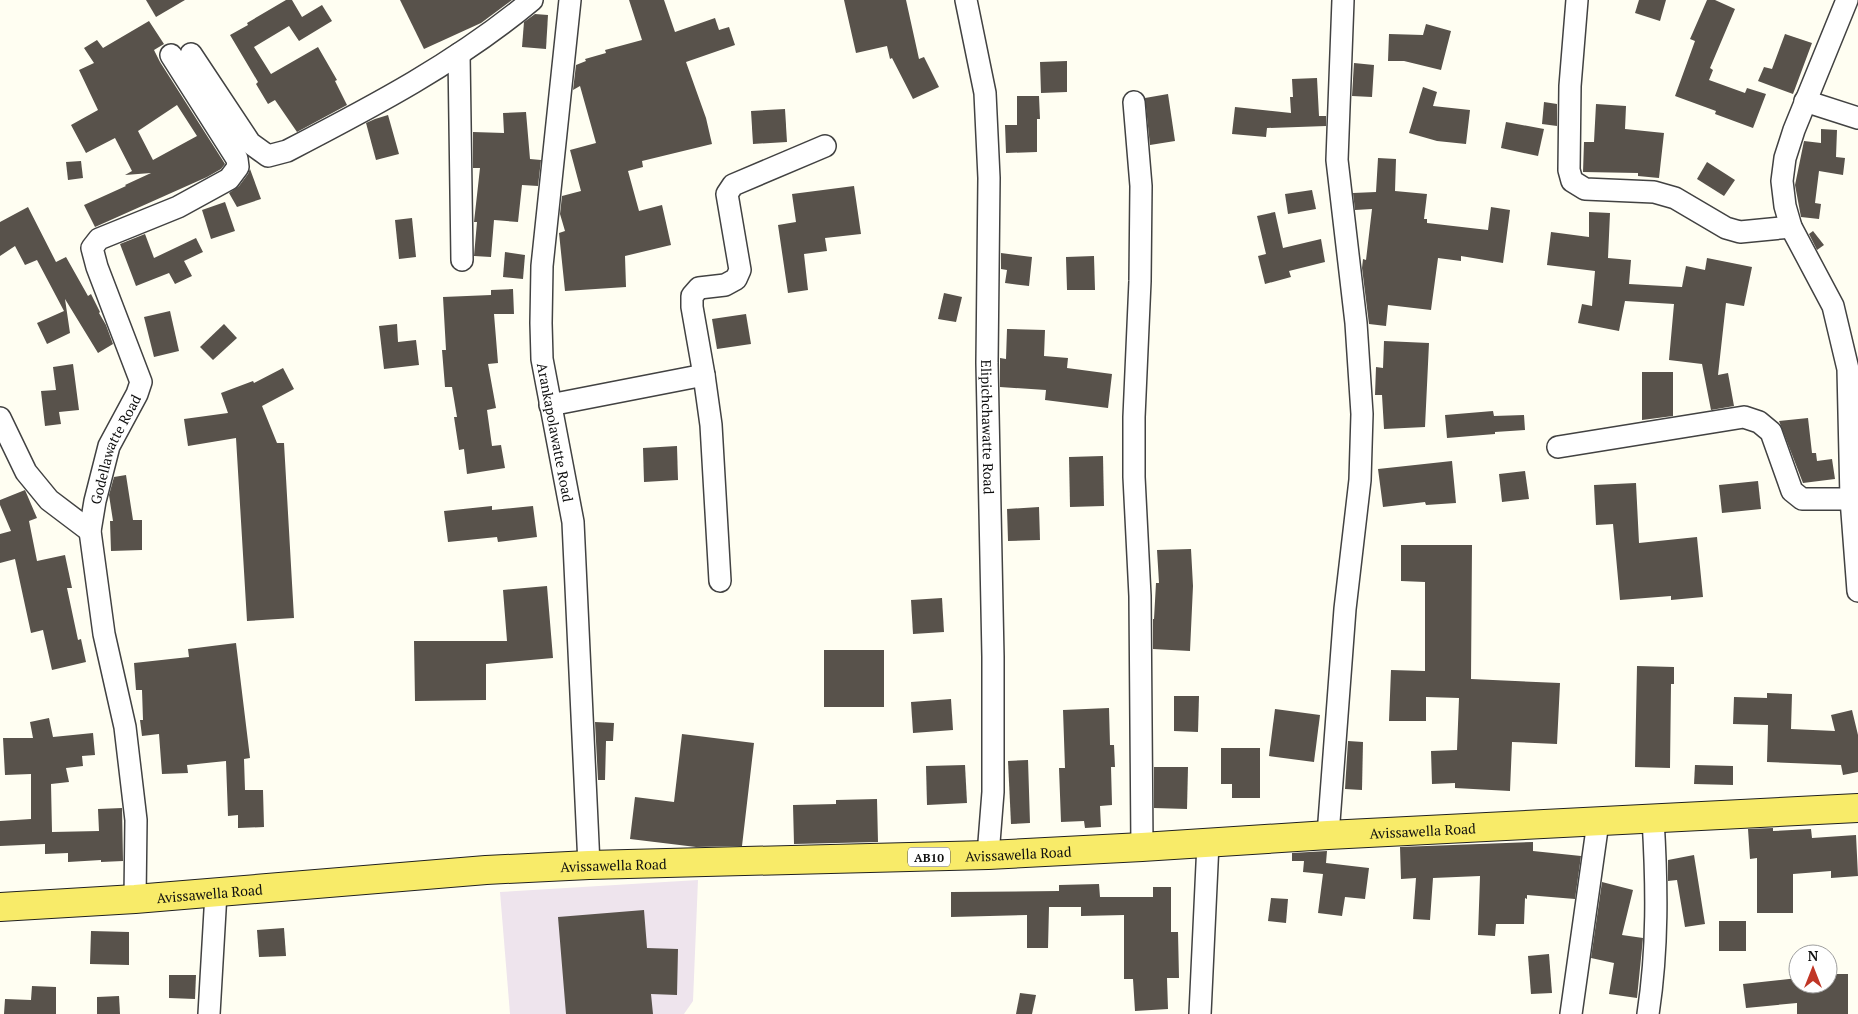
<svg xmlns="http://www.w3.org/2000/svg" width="1858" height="1014" viewBox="0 0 1858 1014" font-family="'PT Serif',serif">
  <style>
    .industrial { fill: #eee4ed }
    .building { fill: #58524b; fill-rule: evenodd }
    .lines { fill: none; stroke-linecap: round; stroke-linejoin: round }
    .minor-casing { stroke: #424242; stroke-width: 24 }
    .primary-casing { stroke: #202020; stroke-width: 30 }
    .minor { stroke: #fff; stroke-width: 21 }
    .primary { stroke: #f8eb69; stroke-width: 28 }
    .labels { text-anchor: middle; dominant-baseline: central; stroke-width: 5; stroke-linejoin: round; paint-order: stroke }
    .shield { fill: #fff; stroke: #575757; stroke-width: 1 }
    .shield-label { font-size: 12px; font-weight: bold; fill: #0f0f0f }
    .street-label { font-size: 14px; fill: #0f0f0f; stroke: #fff }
  </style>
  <rect width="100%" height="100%" fill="#fffef2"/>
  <!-- industrial -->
  <polygon class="industrial" points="698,880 693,1001 684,1014 510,1014 500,892"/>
  <!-- building -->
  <g class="building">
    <polygon points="146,0 185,0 156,17"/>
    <polygon points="286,0 292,0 302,17 322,5 332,21 299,41 289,26 254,47 271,74 318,47 337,80 335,81 347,105 297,132 275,100 268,104 256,84 258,82 230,35 248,25 247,23"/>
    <polygon points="400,0 512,0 481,23 424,49"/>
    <polygon points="629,0 664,0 675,32 715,18 719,30 729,27 735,45 686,62 706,118 712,144 642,161 643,167 628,171 639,211 662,205 671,245 625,256 626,287 565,291 559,233 565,231 560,214 562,196 581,191 570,150 596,143 580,86 573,90 576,65 586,61 585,59 606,53 605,50 642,40"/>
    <polygon points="844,0 906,0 919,59 924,57 939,87 913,99 892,58 890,59 887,46 856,53"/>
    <polygon points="1639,0 1666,0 1660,21 1635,13"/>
    <polygon points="1707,0 1715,0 1735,9 1710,68 1713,70 1709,80 1745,93 1747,88 1766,94 1753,128 1715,114 1716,111 1675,96 1695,41 1690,39"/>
    <polygon points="535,14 548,15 546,49 522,47 524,22"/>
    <path d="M149 21 164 44 154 50 160 62 225 164 221 169 207 177 95 227 84 205 126 186 125 185 151 173 125 175 132 171 115 138 86 153 71 125 98 110 79 70 94 63 84 48 97 40 103 48ZM177 105 197 136 153 160 138 131Z"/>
    <polygon points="1426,24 1451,31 1441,70 1404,61 1388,61 1389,34 1423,35"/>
    <polygon points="1785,34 1812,43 1793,94 1758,81 1764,67 1772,69"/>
    <polygon points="1067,61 1067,92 1041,93 1040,62"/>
    <polygon points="1354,63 1374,65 1372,97 1352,96"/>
    <polygon points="1317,78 1319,116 1326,116 1326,126 1267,128 1266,137 1232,134 1235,107 1291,113 1290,97 1293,97 1292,79"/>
    <polygon points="1423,87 1437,92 1433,106 1470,110 1466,144 1437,141 1409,133"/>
    <polygon points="1168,94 1175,141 1150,145 1145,98"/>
    <polygon points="1017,96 1039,96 1040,119 1037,119 1037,152 1006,153 1005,125 1017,125"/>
    <polygon points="1544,102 1557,104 1557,126 1542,124"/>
    <polygon points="1596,104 1626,106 1625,129 1664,133 1659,178 1638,176 1638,173 1583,172 1584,142 1594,142"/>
    <polygon points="785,109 787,142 753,144 751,111"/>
    <polygon points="526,112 530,159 541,160 538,186 522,185 518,222 494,220 491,257 474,256 477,222 474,222 480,168 473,168 473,132 504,133 503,113"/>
    <polygon points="388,115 399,154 376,160 366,123 375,119"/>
    <polygon points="1506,122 1544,129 1538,156 1501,148"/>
    <polygon points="1821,129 1837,130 1836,157 1845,158 1843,175 1819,171 1815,203 1821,204 1819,219 1801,217 1795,185 1804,141 1821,143"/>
    <polygon points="1378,158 1396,159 1395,191 1427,194 1424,219 1427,219 1427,223 1488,230 1491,207 1510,210 1503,263 1461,256 1461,261 1438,258 1431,310 1388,305 1386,326 1369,324 1362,268 1363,259 1366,260 1372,209 1355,210 1353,193 1376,192"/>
    <polygon points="81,161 83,178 68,180 66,162"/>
    <polygon points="1707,162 1735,180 1724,196 1697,179"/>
    <polygon points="250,169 261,199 237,207 229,193 239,186 248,174"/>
    <polygon points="854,186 861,234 825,238 827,251 804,254 808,290 788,293 778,225 796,222 792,194"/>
    <polygon points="1312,190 1316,209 1288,214 1285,194"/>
    <polygon points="225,202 235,231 211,239 202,210"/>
    <polygon points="28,207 56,262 66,257 88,296 91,294 100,312 99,313 106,325 113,344 98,353 65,299 70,333 47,344 37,323 64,311 37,260 25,265 15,246 0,256 0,222"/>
    <polygon points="1275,212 1283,248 1321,239 1325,262 1289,271 1291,277 1265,284 1258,256 1266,254 1257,216"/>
    <polygon points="1589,212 1610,213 1608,258 1631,260 1629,284 1682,287 1686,266 1705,270 1707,258 1752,267 1744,306 1726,303 1718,375 1728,373 1734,406 1711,410 1702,364 1669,360 1674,304 1625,301 1619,331 1578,323 1582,304 1592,306 1595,271 1547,265 1551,232 1589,237"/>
    <polygon points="412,218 416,257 399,259 395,220"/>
    <polygon points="1813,231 1824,245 1817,250 1809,234"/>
    <polygon points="145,234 154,258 196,238 203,252 184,261 192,276 175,284 169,273 136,286 120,244"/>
    <polygon points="505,252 525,255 523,279 503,277"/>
    <polygon points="1001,253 1032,257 1029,286 1005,283 1007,270 1001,269"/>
    <polygon points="1094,256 1095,290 1067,290 1066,257"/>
    <polygon points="513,289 514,314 494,314 498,363 488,364 496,408 487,410 492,446 501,445 505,468 467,474 464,449 459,450 454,417 457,417 452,387 445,387 442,350 446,350 443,297 491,295 491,290"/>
    <polygon points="944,293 962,297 956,322 938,319"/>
    <polygon points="170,311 179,351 154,357 144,317"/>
    <polygon points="746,314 751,344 717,349 712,319"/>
    <polygon points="224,324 237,338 213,360 200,347"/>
    <polygon points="397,324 398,342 416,340 419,365 384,369 379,326"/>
    <polygon points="1007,329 1045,330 1044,356 1068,358 1067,368 1112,374 1108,408 1045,400 1046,390 1000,387 1000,358 1006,359"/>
    <polygon points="1384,341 1429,343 1425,427 1384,429 1382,395 1375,395 1376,367 1383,368"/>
    <polygon points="73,364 79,410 59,412 61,424 45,426 41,391 56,390 53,367"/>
    <polygon points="283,368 294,389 262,406 277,443 284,443 294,618 247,621 236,438 188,446 184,419 228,413 221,393 253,381 254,383"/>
    <polygon points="1642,372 1673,372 1673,416 1642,420"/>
    <polygon points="1493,411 1494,416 1524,415 1525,430 1495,432 1495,434 1447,438 1445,415"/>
    <polygon points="1808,418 1812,453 1816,453 1817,461 1832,459 1835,479 1803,483 1779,421"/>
    <polygon points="677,446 678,480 644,482 643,448"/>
    <polygon points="1103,456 1104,506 1070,507 1069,457"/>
    <polygon points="1452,461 1456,503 1426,505 1425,502 1383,507 1378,469"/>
    <polygon points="1525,471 1529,499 1502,502 1499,474"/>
    <polygon points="126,475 133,520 142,520 142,550 111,551 110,521 113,521 109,495 114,477"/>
    <polygon points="1758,481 1761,509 1722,513 1719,485"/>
    <polygon points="1636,483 1639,543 1697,537 1703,597 1671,600 1671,596 1620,600 1613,524 1596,525 1594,485"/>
    <polygon points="25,490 37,518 29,521 37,561 65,555 72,588 67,588 78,640 81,639 86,662 52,670 43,630 31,633 15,559 0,563 0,534 11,531 0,505 0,500"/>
    <polygon points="492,506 492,510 533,506 537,537 498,542 497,537 448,542 444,511"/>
    <polygon points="1039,507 1040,540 1008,541 1007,509"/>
    <polygon points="1401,545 1472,545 1471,679 1560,683 1557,744 1512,742 1510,791 1455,788 1455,783 1432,784 1431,751 1457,750 1459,698 1426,697 1426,721 1389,721 1391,670 1425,671 1425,582 1401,581"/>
    <polygon points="1191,549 1193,586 1190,651 1153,649 1153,619 1154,619 1156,583 1159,583 1157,550"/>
    <polygon points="547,586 553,658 486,664 486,700 415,701 414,641 507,641 503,590"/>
    <polygon points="942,598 944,632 913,634 911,600"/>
    <polygon points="236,643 250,758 244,759 245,790 263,790 264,827 238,828 238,815 228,816 226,761 187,765 188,773 162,774 159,734 142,736 140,720 143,720 142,690 136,690 134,663 189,657 188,649"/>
    <rect x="824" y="650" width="60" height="57"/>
    <polygon points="1637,666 1674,667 1674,684 1671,684 1670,768 1635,767"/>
    <polygon points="1767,693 1792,694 1791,729 1835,731 1831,715 1852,710 1858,735 1858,772 1843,775 1841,765 1767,762 1768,725 1733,724 1734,697 1767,698"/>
    <polygon points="1174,696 1199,696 1198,732 1174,731"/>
    <polygon points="951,699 953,730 913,733 911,702"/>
    <polygon points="1109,708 1110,745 1114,745 1115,767 1111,767 1112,805 1100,806 1101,827 1085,828 1084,821 1061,822 1059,768 1065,768 1063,710"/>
    <polygon points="1275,709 1320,715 1314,762 1269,756"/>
    <polygon points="49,718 53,737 93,733 95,755 82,756 83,766 66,768 69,782 51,784 52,832 99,831 98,809 122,808 123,861 101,862 101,860 68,862 68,853 45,854 45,844 0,846 0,821 31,819 31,774 5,775 3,738 33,738 30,722"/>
    <polygon points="595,722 614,723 613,741 606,741 605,780 598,780"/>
    <polygon points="682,734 754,743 742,846 696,847 630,839 635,797 674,802"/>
    <polygon points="1348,741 1363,742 1362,790 1345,789"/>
    <polygon points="1221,748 1260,748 1260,798 1232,798 1232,784 1221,784"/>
    <polygon points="1028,760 1030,823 1011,824 1008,761"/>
    <polygon points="965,765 967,803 927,805 926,766"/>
    <polygon points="1695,765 1733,766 1733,785 1694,784"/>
    <polygon points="1154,767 1188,767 1187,809 1154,808"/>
    <polygon points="877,799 878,842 794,844 793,805 836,804 836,800"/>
    <polygon points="1773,828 1773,831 1811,829 1812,838 1856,835 1858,876 1831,878 1831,871 1793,874 1793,913 1757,913 1757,858 1750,859 1748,829"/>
    <polygon points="1533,842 1533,851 1581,856 1575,899 1527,895 1527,899 1525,898 1524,924 1496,924 1495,936 1478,935 1480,876 1433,878 1430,920 1413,919 1416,878 1401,879 1400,847"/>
    <polygon points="1327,851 1326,863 1369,868 1365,899 1345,897 1342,916 1318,913 1323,874 1303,872 1304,861 1292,861 1292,853"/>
    <polygon points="1694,855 1705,924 1685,927 1677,880 1668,881 1668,860"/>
    <polygon points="1602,882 1633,890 1622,935 1643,938 1637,998 1609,994 1614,963 1591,958"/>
    <polygon points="1099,884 1100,897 1153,897 1153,887 1171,887 1171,932 1178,932 1179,978 1167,978 1168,1009 1135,1011 1133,979 1124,979 1124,915 1081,916 1081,907 1049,907 1048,948 1027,948 1027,915 951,917 951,892 1059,891 1059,885"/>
    <polygon points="1271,898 1288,899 1286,923 1268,921"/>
    <polygon points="644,910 647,948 678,949 677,995 651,994 653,1014 566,1014 558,917"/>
    <rect x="1719" y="921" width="27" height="30"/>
    <polygon points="284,928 286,956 259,957 257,930"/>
    <polygon points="91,931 129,932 129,965 90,964"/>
    <polygon points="1549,954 1552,993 1531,994 1528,956"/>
    <polygon points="1828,974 1848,974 1848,1014 1797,1014 1797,1003 1746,1008 1743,984 1798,978 1798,984 1828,984"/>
    <polygon points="169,975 196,975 195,999 169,998"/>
    <polygon points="32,986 56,987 56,1014 4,1014 5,999 31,1000"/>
    <polygon points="1020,993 1036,995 1032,1014 1016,1014"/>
    <polygon points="119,996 120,1014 97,1014 97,997"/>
  </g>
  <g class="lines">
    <!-- minor casing -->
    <g class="minor-casing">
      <g id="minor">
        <path id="s1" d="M570 0 542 266 541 323 542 359 573 522 589 865"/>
        <path id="s2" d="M966 0 985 93 989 178 987 363 993 657V792L988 855"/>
        <polyline points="1577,0 1570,86 1569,170 1572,181 1585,189 1654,192 1675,198 1726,228 1740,232 1791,227"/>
        <polyline points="1847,0 1794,130 1785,158 1782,181 1785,206 1791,227 1833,306 1848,369 1851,499 1858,591"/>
        <path d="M191 54 250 143 268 156 287 151C372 107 458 62 532 0"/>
        <polyline points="459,54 462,260"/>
        <polyline points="1805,101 1858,118"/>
        <polyline points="1134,102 1141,186 1140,281 1134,417 1134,477 1140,596 1142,847"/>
        <polyline points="550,405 704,375"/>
        <polyline points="0,418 26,472 49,500 90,531"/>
        <polyline points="1558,447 1744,417 1759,422 1771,432 1792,491 1802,499 1851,499"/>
        <polyline points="720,581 711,425 704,375 692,307 692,296 699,288 725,285 736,279 740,270 727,194 733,185 825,146"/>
        <polyline points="1328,835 1345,609 1360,480 1362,414 1356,323 1337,160 1343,0"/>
        <path id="s3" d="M135 899 136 820 125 727 104 634 90 531 95 501 109 446 137 394 141 382 97 267 92 248 99 239 178 207 229 179 238 167 237 159 171 55"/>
        <polyline points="209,1014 216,893"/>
        <polyline points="1200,1014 1208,843"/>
        <polyline points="1571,1014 1598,822"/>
        <path d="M1648 1014C1658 949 1657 884 1653 819"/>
      </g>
    </g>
    <!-- primary casing -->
    <g class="primary-casing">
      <g id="primary">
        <path id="s4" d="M0 907 135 899 486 870 589 865 988 855 1142 847 1328 835 1858 808"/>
      </g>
    </g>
    <!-- minor -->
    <use href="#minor" class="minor"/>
    <!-- primary -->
    <use href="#primary" class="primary"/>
  </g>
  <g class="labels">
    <!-- shield labels -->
    <rect class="shield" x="908" y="847.5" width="42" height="19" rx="4"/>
    <g class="shield-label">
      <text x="929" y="857">AB10</text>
    </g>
    <!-- street labels -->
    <g class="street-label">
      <text stroke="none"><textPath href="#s2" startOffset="429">Elipichchawatte Road</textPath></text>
      <text stroke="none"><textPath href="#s1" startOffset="435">Arankapolawatte Road</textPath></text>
      <text stroke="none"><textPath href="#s3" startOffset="458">Godellawatte Road</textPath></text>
      <text stroke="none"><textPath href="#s4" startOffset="1425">Avissawella Road</textPath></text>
      <text stroke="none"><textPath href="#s4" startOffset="1020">Avissawella Road</textPath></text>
      <text stroke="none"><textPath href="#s4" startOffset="615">Avissawella Road</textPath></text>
      <text stroke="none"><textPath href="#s4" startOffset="210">Avissawella Road</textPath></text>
    </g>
  </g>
  <!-- north arrow -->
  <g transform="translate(1813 969)"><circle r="24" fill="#ffffff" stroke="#9f9f9f"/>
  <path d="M0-4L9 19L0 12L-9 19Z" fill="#c03626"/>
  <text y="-8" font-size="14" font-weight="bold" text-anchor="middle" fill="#0f0f0f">N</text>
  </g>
</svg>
